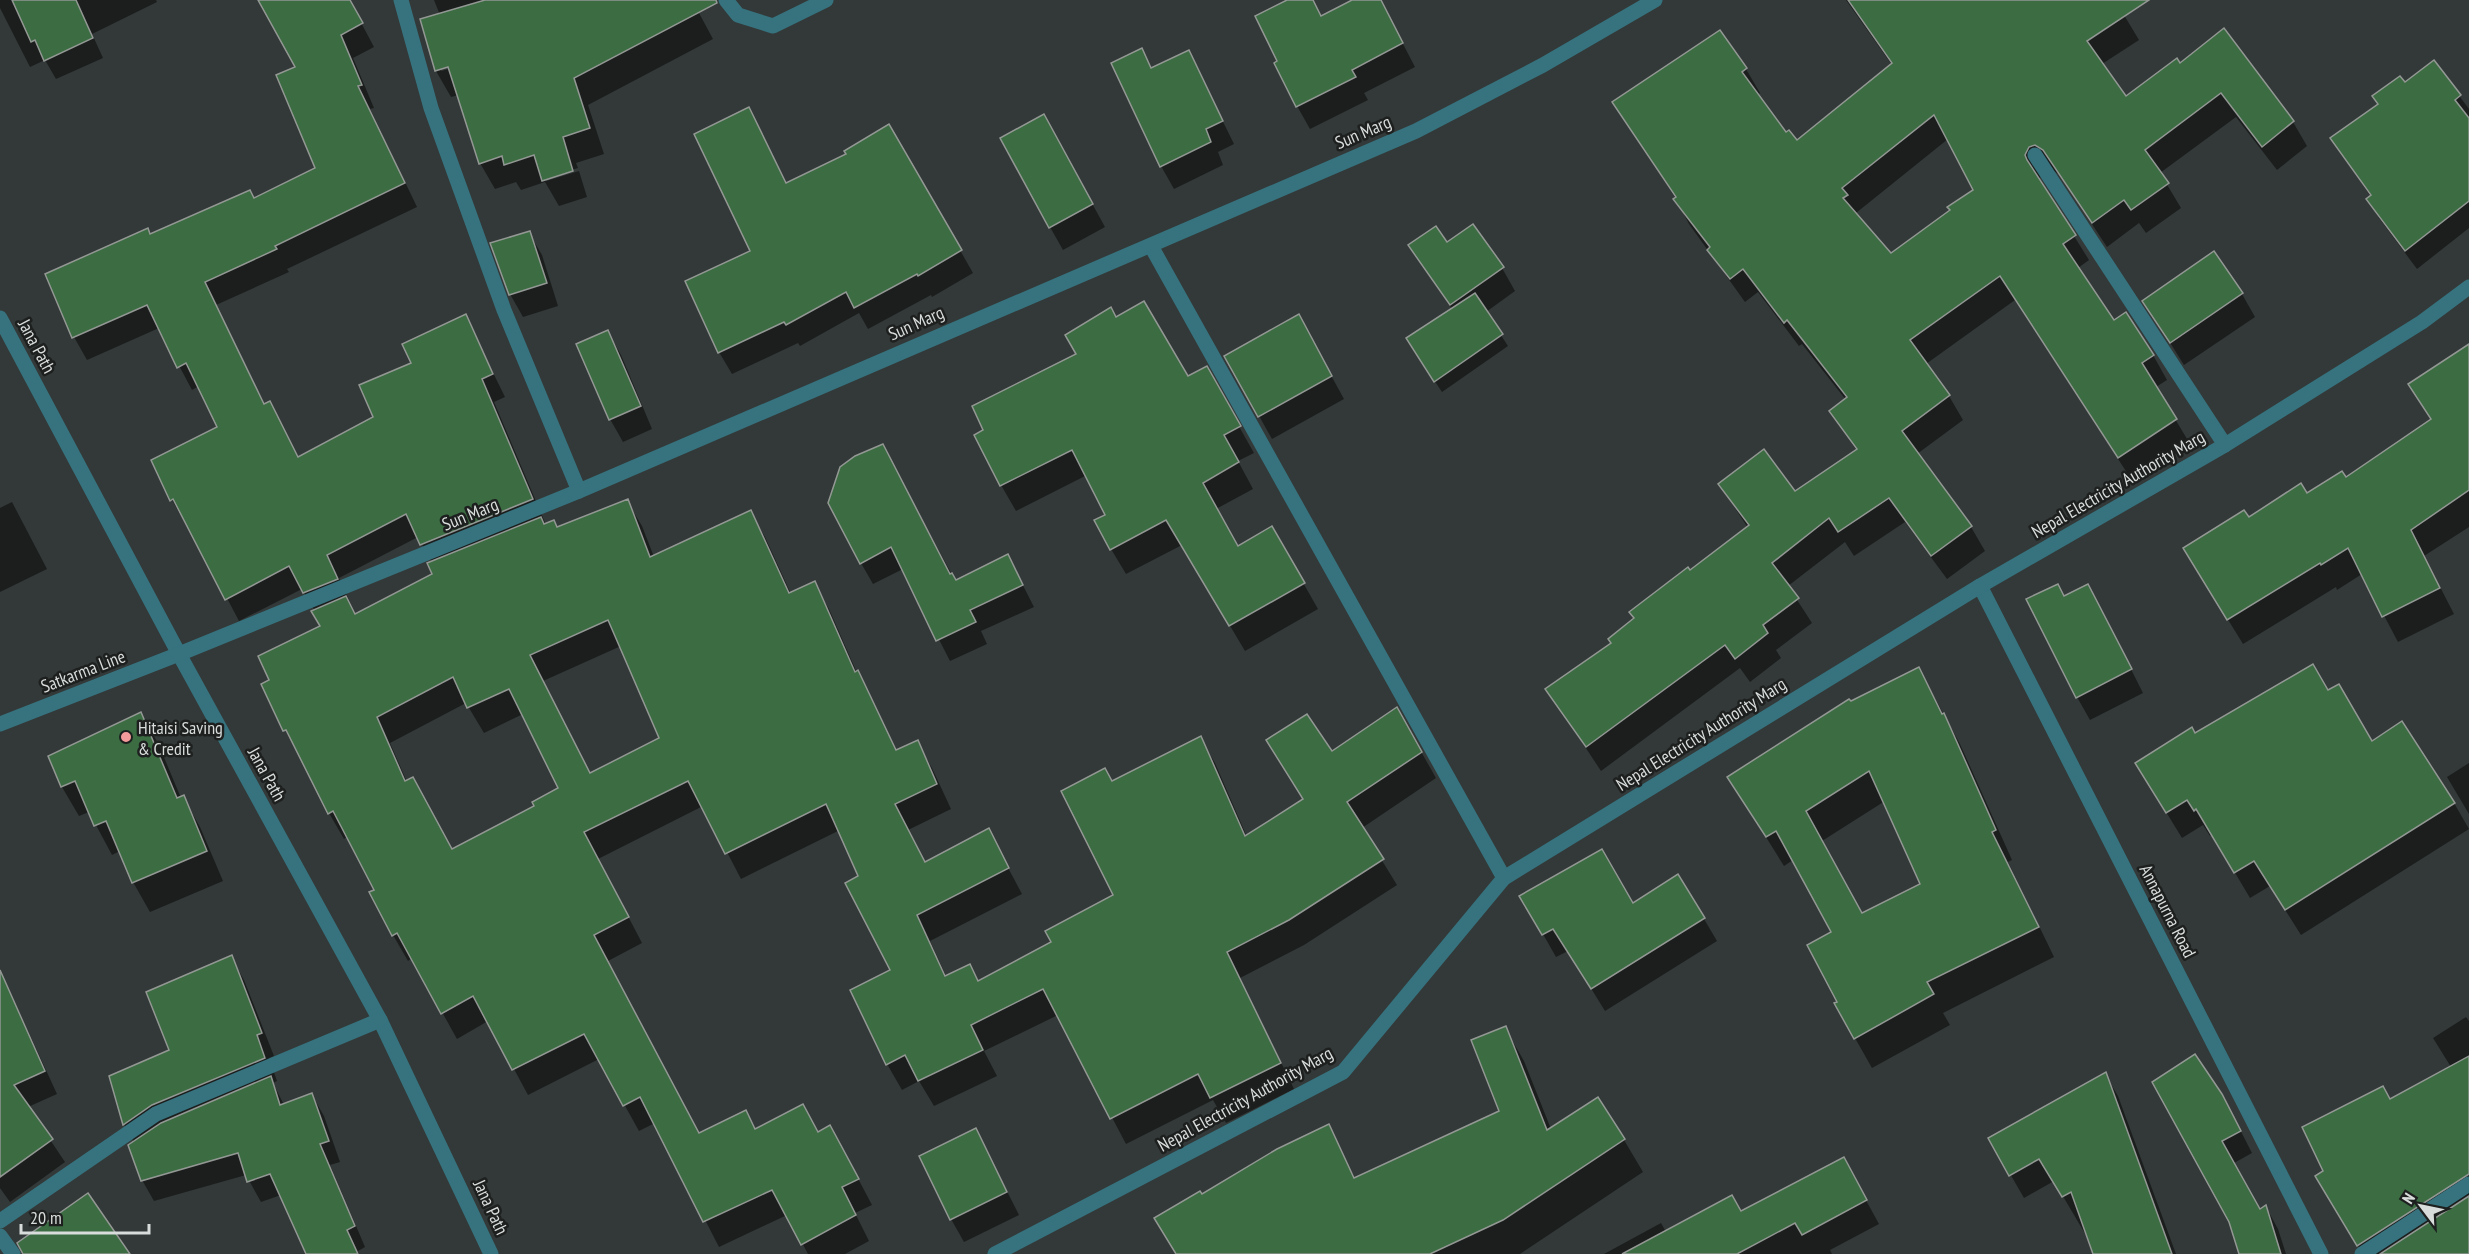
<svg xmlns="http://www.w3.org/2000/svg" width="2469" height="1254" viewBox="0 0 2469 1254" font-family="'PT Sans Narrow',sans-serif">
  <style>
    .shadow { fill: #0007; fill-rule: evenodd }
    .building { fill: #3b6c42; stroke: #939894; stroke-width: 1.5; fill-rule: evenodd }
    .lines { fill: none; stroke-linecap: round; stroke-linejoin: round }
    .minor { stroke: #36737f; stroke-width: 15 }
    .poi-dot { fill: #f59b9b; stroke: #1d201f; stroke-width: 2 }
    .labels { text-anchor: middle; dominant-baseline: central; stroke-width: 5; stroke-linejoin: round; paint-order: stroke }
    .street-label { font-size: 18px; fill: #d8dcdb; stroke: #1d201f }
    .poi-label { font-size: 18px; fill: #d8dcdb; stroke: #1d201f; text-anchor: start }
  </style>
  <rect width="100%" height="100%" fill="#333938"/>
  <!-- shadow -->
  <g class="shadow">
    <polygon points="0,0 156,0 157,2 92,34 103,58 56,79 45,60 30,67 0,8"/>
    <path d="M284 0H349L374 47 353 58 374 108 370 109 417 207 287 269 289 272 216 305 265 405 270 403 299 458 375 418 413 364 465 316 505 397 494 402 546 525 557 528 627 501 642 526 654 557 751 512 765 537 791 594 814 583 829 609 857 673 897 751 917 742 932 768 951 809 908 830 925 863 988 830 1022 894 930 941 946 976 969 965 979 983 1053 943 1115 896 1112 783 1200 738 1215 763 1247 837 1304 800 1331 753 1397 709 1436 778 1362 828 1397 885 1304 945 1240 978 1294 1089 1226 1123 1213 1100 1126 1144 1058 1015 984 1051 997 1076 934 1106 919 1081 902 1090 887 1064 892 971 860 877 840 830 741 879 703 806 598 859 642 943 608 961 699 1135 746 1112 756 1130 818 1133 844 1152 872 1205 855 1213 869 1241 845 1254H808L787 1215 719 1247 655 1123 639 1131 599 1059 528 1095 488 1021 457 1039 412 958 408 961 393 935 371 893 376 890 348 836 344 839 329 813 271 681 322 627 315 611 302 589 239 621 187 522 185 523 172 500 153 460 219 428 199 386 192 390 159 328 87 360 74 337 151 235 254 199 317 169ZM418 537 432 563 433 575 356 615 339 578ZM621 646 661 739 590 774 543 681ZM466 703 484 733 523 714 560 789 536 806 452 851 407 782 390 743Z"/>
    <path d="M434 0H692L713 39 588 105 604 154 576 163 578 168 546 178V181L579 171 587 197 559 206 545 182 521 190 516 182 495 189 480 163 459 95 451 97 436 71 422 20 440 15ZM455 64 456 67 441 71V68Z"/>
    <polygon points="1290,0 1312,0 1322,17 1355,0 1380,0 1415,67 1364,93 1368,100 1310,129 1297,106 1280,62"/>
    <path d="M1846 0H2115L2139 40 2102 64 2126 98 2180 65 2224 31 2293 122 2307 146 2277 170 2236 117 2160 173 2181 208 2146 233 2139 223 2107 247 2059 174 2050 169 2043 172 2039 180 2089 260 2078 268 2113 322 2153 355 2167 380 2156 387 2190 444 2133 482 2015 300 1926 364 1949 396 1963 420 1917 454 1971 527 1985 551 1947 579 1905 522 1854 556 1845 542 1788 586 1812 623 1776 650 1781 658 1750 682 1740 668 1601 771 1547 689 1612 644 1635 619 1631 612 1690 572 1748 528 1720 485 1795 493 1857 451 1831 411 1846 400 1802 344 1799 346 1758 292 1745 302 1689 224 1676 199 1614 102 1746 69 1760 93 1757 95 1786 135 1796 142 1892 65ZM1948 139 1975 191 1891 255 1856 213Z"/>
    <polygon points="1142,50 1152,69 1188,51 1234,144 1218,152 1223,165 1174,189 1161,166"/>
    <polygon points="2434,62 2469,109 2469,228 2417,269 2379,218 2368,199 2371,197 2332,139"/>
    <polygon points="748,109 787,184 848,155 889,126 973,273 932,297 931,295 868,329 859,313 800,346 798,343 732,374 719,352 752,251"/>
    <polygon points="1056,138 1105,227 1063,250 1050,227"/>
    <polygon points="529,233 542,255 558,306 523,317 510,294"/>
    <polygon points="1410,246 1502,268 1515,291 1486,312 1508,346 1442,392 1414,350 1452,309"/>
    <polygon points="2242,294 2255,317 2184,365 2144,301"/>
    <polygon points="1116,319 1188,378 1206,368 1254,453 1238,461 1253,489 1216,509 1238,548 1272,528 1318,609 1245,651 1182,545 1126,574 1111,549 1107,515 1087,475 1016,511 1001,485 985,431 1078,355"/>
    <polygon points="608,332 621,355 652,429 623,442 610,419"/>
    <polygon points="1311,339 1344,399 1272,439 1226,357"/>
    <polygon points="2469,346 2469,527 2424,556 2454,614 2398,642 2362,574 2337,590 2336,587 2243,644 2200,574 2248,520 2346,479 2432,421 2410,385"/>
    <polygon points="882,446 956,582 1008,556 1034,607 981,631 987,644 950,661 903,569 873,584 861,563"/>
    <polygon points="12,502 47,569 0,592 0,508"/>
    <polygon points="2064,597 2100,608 2143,693 2090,720 2077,697"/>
    <path d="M1919 669 1960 744 2012 860 2008 862 2054 957 1943 1013 1950 1025 1872 1068 1855 1038 1839 1002 1833 933 1793 860 1784 866 1729 778 1850 703ZM1885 801 1922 884 1862 914 1822 841Z"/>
    <polygon points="140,713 158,743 181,798 183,797 200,827 223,881 150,912 133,882 120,851 112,855 89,812 79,816 62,787 50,757"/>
    <polygon points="2195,735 2371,743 2454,803 2469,829 2301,935 2270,886 2250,898 2212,834 2210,836 2203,825 2182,838 2152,789"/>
    <polygon points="2469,763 2469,814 2447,777"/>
    <polygon points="1522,897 1633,905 1704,919 1717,941 1605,1011 1568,951 1556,957"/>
    <polygon points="231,957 244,980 274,1056 269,1058 277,1081 273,1083 284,1105 312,1095 324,1116 340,1162 330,1165 365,1247 358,1251 359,1254 308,1254 281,1195 261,1202 246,1175 154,1201 142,1180 134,1142 124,1124 111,1077 171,1050"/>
    <polygon points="0,970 57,1094 28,1107 65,1162 10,1202 0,1188"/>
    <polygon points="2466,1017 2469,1021 2469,1254 2363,1254 2330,1198 2325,1172 2390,1101 2451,1067 2433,1038"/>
    <polygon points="1505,1028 1524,1061 1551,1129 1624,1140 1643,1172 1520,1254 1335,1254 1501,1112"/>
    <polygon points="2105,1074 2118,1096 2176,1254 2097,1254 2054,1181 2024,1198 1990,1139"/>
    <polygon points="2154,1083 2234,1118 2252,1153 2234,1163 2260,1211 2266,1207 2278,1229 2286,1254 2240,1254 2231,1221"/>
    <polygon points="1328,1126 1365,1198 1274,1254 1177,1254 1201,1196"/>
    <polygon points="976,1130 1019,1215 964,1242 951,1219"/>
    <polygon points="1856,1182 1879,1224 1830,1250 1832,1254 1604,1254 1661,1223 1666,1232"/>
  </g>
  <!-- building -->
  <g class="building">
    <polygon points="12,0 76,0 93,38 44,61 35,40 31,42"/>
    <polygon points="258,0 350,0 363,23 341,35 362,85 358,86 405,183 275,246 277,249 205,282 264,404 270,401 298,457 373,417 359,385 411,363 402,344 466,314 493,374 482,379 533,499 420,545 406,514 327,555 338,579 303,593 289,566 225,600 173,499 170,501 151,460 217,427 186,363 177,368 147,305 72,338 45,274 148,228 150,234 250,190 254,198 315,168 276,75 295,67"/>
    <polygon points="485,0 716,0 717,3 574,78 590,128 563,137 573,171 542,181 534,155 504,165 502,156 479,164 448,67 435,71 420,19"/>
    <polygon points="1287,0 1313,0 1321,16 1352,0 1381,0 1403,43 1352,70 1356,77 1296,107 1274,63 1277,61 1255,16"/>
    <path d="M1848 0H2149L2087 41 2126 96 2177 58 2180 63 2224 28 2294 121 2262 147 2221 93 2145 150 2169 183 2131 210 2124 200 2092 223 2043 150 2035 145 2029 147 2025 155 2027 160 2076 235 2063 244 2114 320 2126 312 2154 355 2142 363 2177 419 2118 458 2000 276 1910 340 1950 395 1902 431 1972 526 1931 556 1889 498 1838 532 1829 518 1772 563 1799 598 1763 625 1768 633 1735 659 1725 645 1586 747 1545 689 1611 643 1608 639 1634 618 1629 612 1688 567 1690 570 1749 525 1718 484 1764 449 1795 491 1857 449 1829 411 1847 397 1787 320 1784 323 1743 269 1730 279 1707 250 1710 247 1673 199 1676 197 1612 102 1720 30 1747 68 1742 72 1786 132 1789 130 1797 140 1892 63ZM1934 115 1973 190 1947 207 1950 210 1891 253 1843 198 1848 195 1842 188Z"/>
    <polygon points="1142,48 1151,68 1189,50 1223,121 1206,129 1211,142 1160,167 1111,63"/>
    <polygon points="2434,60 2461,95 2455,100 2469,118 2469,201 2405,251 2366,199 2371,195 2330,138 2378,104 2372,96 2400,76 2405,82"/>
    <polygon points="749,107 786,183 846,154 844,151 889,124 962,250 918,276 917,274 854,308 846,292 786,325 784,322 718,353 685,281 750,251 694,134"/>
    <polygon points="1044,114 1093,204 1049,228 1000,138"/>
    <polygon points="1473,224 1504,267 1450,305 1408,245 1436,226 1447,242"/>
    <polygon points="530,231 547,283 509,295 490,243"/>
    <polygon points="2214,251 2243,293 2170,343 2142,301"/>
    <polygon points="1475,293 1503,334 1434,382 1406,338"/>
    <polygon points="1144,301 1188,376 1207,366 1241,426 1224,435 1239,462 1203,483 1238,546 1272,526 1305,583 1229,626 1166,520 1110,550 1094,520 1105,515 1072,450 1000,486 974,435 983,430 972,406 1076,354 1065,335 1111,307 1116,317"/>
    <polygon points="1299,314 1332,376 1258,417 1224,356"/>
    <polygon points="608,330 641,406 609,420 576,344"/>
    <polygon points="2469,344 2469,490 2411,530 2440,588 2382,617 2348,548 2321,565 2320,563 2227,620 2183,548 2244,510 2249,517 2301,483 2307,493 2342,471 2346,477 2431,419 2408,384"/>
    <polygon points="883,444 950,574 952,573 956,580 1008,554 1023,585 970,610 976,622 936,641 891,547 860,564 828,503 840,467 855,456"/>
    <path d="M628 499 650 557 751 510 789 593 815 581 855 672 858 670 896 750 918 740 937 784 895 804 925 862 989 828 1009 868 917 915 945 976 970 964 978 981 1051 942 1045 931 1113 895 1061 791 1105 768 1112 781 1201 736 1245 836 1303 799 1266 740 1307 714 1332 751 1397 707 1422 752 1347 802 1384 859 1289 920 1227 952 1281 1063 1210 1098 1198 1074 1110 1119 1043 989 971 1025 983 1050 918 1081 905 1055 886 1065 850 990 890 970 845 883 858 876 826 804 725 854 688 781 584 832 629 917 594 935 699 1133 746 1110 755 1129 803 1104 818 1132 830 1125 859 1179 842 1187 856 1215 801 1245 772 1190 703 1222 640 1097 623 1106 584 1034 512 1070 473 996 441 1014 397 933 392 936 369 892 374 890 333 811 328 814 286 730 283 731 261 684 269 680 258 656 320 626 311 611 346 596 355 614 432 574 427 563 541 517 544 524 554 520 557 527ZM608 620 659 738 590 773 530 655ZM453 677 467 708 509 689 558 788 532 802 534 806 452 849 413 777 405 781 377 717Z"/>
    <polygon points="2058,584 2064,596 2088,584 2132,669 2076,698 2026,599"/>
    <polygon points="2313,664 2328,690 2339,684 2372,741 2402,721 2455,803 2285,910 2254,861 2234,873 2196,809 2194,811 2187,800 2166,813 2135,763 2192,727 2195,733"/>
    <path d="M1919 667 1942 714 1944 713 1996 830 1992 832 2039 927 1927 982 1934 994 1854 1039 1834 1003 1837 1002 1807 945 1831 932 1776 831 1766 837 1727 777 1849 699 1851 701ZM1869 771 1920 884 1862 913 1806 811Z"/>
    <polygon points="141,712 177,798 184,795 207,851 132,883 106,821 94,826 75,781 61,787 48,756"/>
    <polygon points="1602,849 1633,903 1678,874 1705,918 1591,989 1553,929 1542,935 1519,896"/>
    <polygon points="232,955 262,1033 257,1035 265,1058 152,1105 123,1125 109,1076 169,1050 146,992"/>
    <polygon points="0,970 45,1071 14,1085 53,1139 0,1177"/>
    <polygon points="1506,1026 1547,1130 1598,1097 1625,1139 1503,1220 1430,1254 1176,1254 1154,1218 1200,1191 1202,1194 1277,1149 1329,1124 1354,1178 1499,1111 1471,1040"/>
    <polygon points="2195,1054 2222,1094 2241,1131 2222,1141 2260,1209 2266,1205 2281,1254 2239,1254 2229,1222 2152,1082"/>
    <polygon points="2469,1056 2469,1174 2357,1246 2315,1176 2323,1171 2302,1127 2383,1086 2390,1099"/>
    <polygon points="2106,1072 2172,1254 2093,1254 2071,1192 2062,1197 2039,1159 2009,1176 1988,1138"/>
    <polygon points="271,1076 280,1105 312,1093 329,1141 320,1144 355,1226 347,1230 358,1254 306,1254 270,1174 247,1182 238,1153 141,1181 128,1145 161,1123"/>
    <polygon points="976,1128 1007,1192 950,1220 919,1156"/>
    <polygon points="1844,1157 1867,1200 1802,1235 1795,1223 1737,1254 1622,1254 1732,1195 1741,1211"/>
    <polygon points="88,1193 130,1254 23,1254 17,1243"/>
    <polygon points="2469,1196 2469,1254 2380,1254"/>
  </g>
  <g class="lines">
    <!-- minor -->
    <g class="minor">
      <polyline points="401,0 431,108 504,310 579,491"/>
      <polyline points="726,0 738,15 773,26 826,0"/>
      <polyline points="2035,155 2225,445"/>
      <polyline points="1151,246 1504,878"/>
      <polyline points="0,318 179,654 380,1020 491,1254"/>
      <polyline points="1980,586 2321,1254"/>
      <polyline points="0,724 179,654 579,491 1416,131 1543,65 1655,0"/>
      <polyline points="0,1221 156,1114 380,1020"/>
      <polyline points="0,1236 13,1254"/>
      <polyline points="995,1254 1343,1072 1504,878 1980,586 2225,445 2422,322 2469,287"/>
      <polyline points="2362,1254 2469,1184"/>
    </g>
  </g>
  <!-- markers -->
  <circle class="poi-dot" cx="126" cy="737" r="6"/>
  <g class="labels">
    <!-- street labels -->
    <g class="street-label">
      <text transform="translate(1363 132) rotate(-23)">Sun Marg</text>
      <text transform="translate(916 323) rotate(-24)">Sun Marg</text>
      <text transform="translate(37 346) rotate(62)">Jana Path</text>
      <text transform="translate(2118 484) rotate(-30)">Nepal Electricity Authority Marg</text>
      <text transform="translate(470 514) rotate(-22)">Sun Marg</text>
      <text transform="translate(83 671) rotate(-21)">Satkarma Line</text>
      <text transform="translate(1701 734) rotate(-32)">Nepal Electricity Authority Marg</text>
      <text transform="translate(267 774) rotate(61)">Jana Path</text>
      <text transform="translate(2168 911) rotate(63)">Annapurna Road</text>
      <text transform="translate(1245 1099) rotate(-29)">Nepal Electricity Authority Marg</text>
      <text transform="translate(491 1207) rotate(65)">Jana Path</text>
    </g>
    <!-- poi labels -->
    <g class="poi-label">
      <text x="138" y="727">Hitaisi Saving<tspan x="138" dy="21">&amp; Credit</tspan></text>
    </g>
  </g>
  <!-- north arrow -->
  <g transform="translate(2421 1206) rotate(302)" stroke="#1d201f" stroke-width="4.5" paint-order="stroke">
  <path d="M0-4.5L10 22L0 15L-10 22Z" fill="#d8dcdb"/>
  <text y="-9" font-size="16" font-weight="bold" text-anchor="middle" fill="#d8dcdb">N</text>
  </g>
  <!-- scale -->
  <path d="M21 1224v9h128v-9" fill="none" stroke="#d8dcdb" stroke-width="3"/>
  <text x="30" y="1224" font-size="18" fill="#d8dcdb" stroke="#1d201f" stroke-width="4.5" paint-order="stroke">20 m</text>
</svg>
